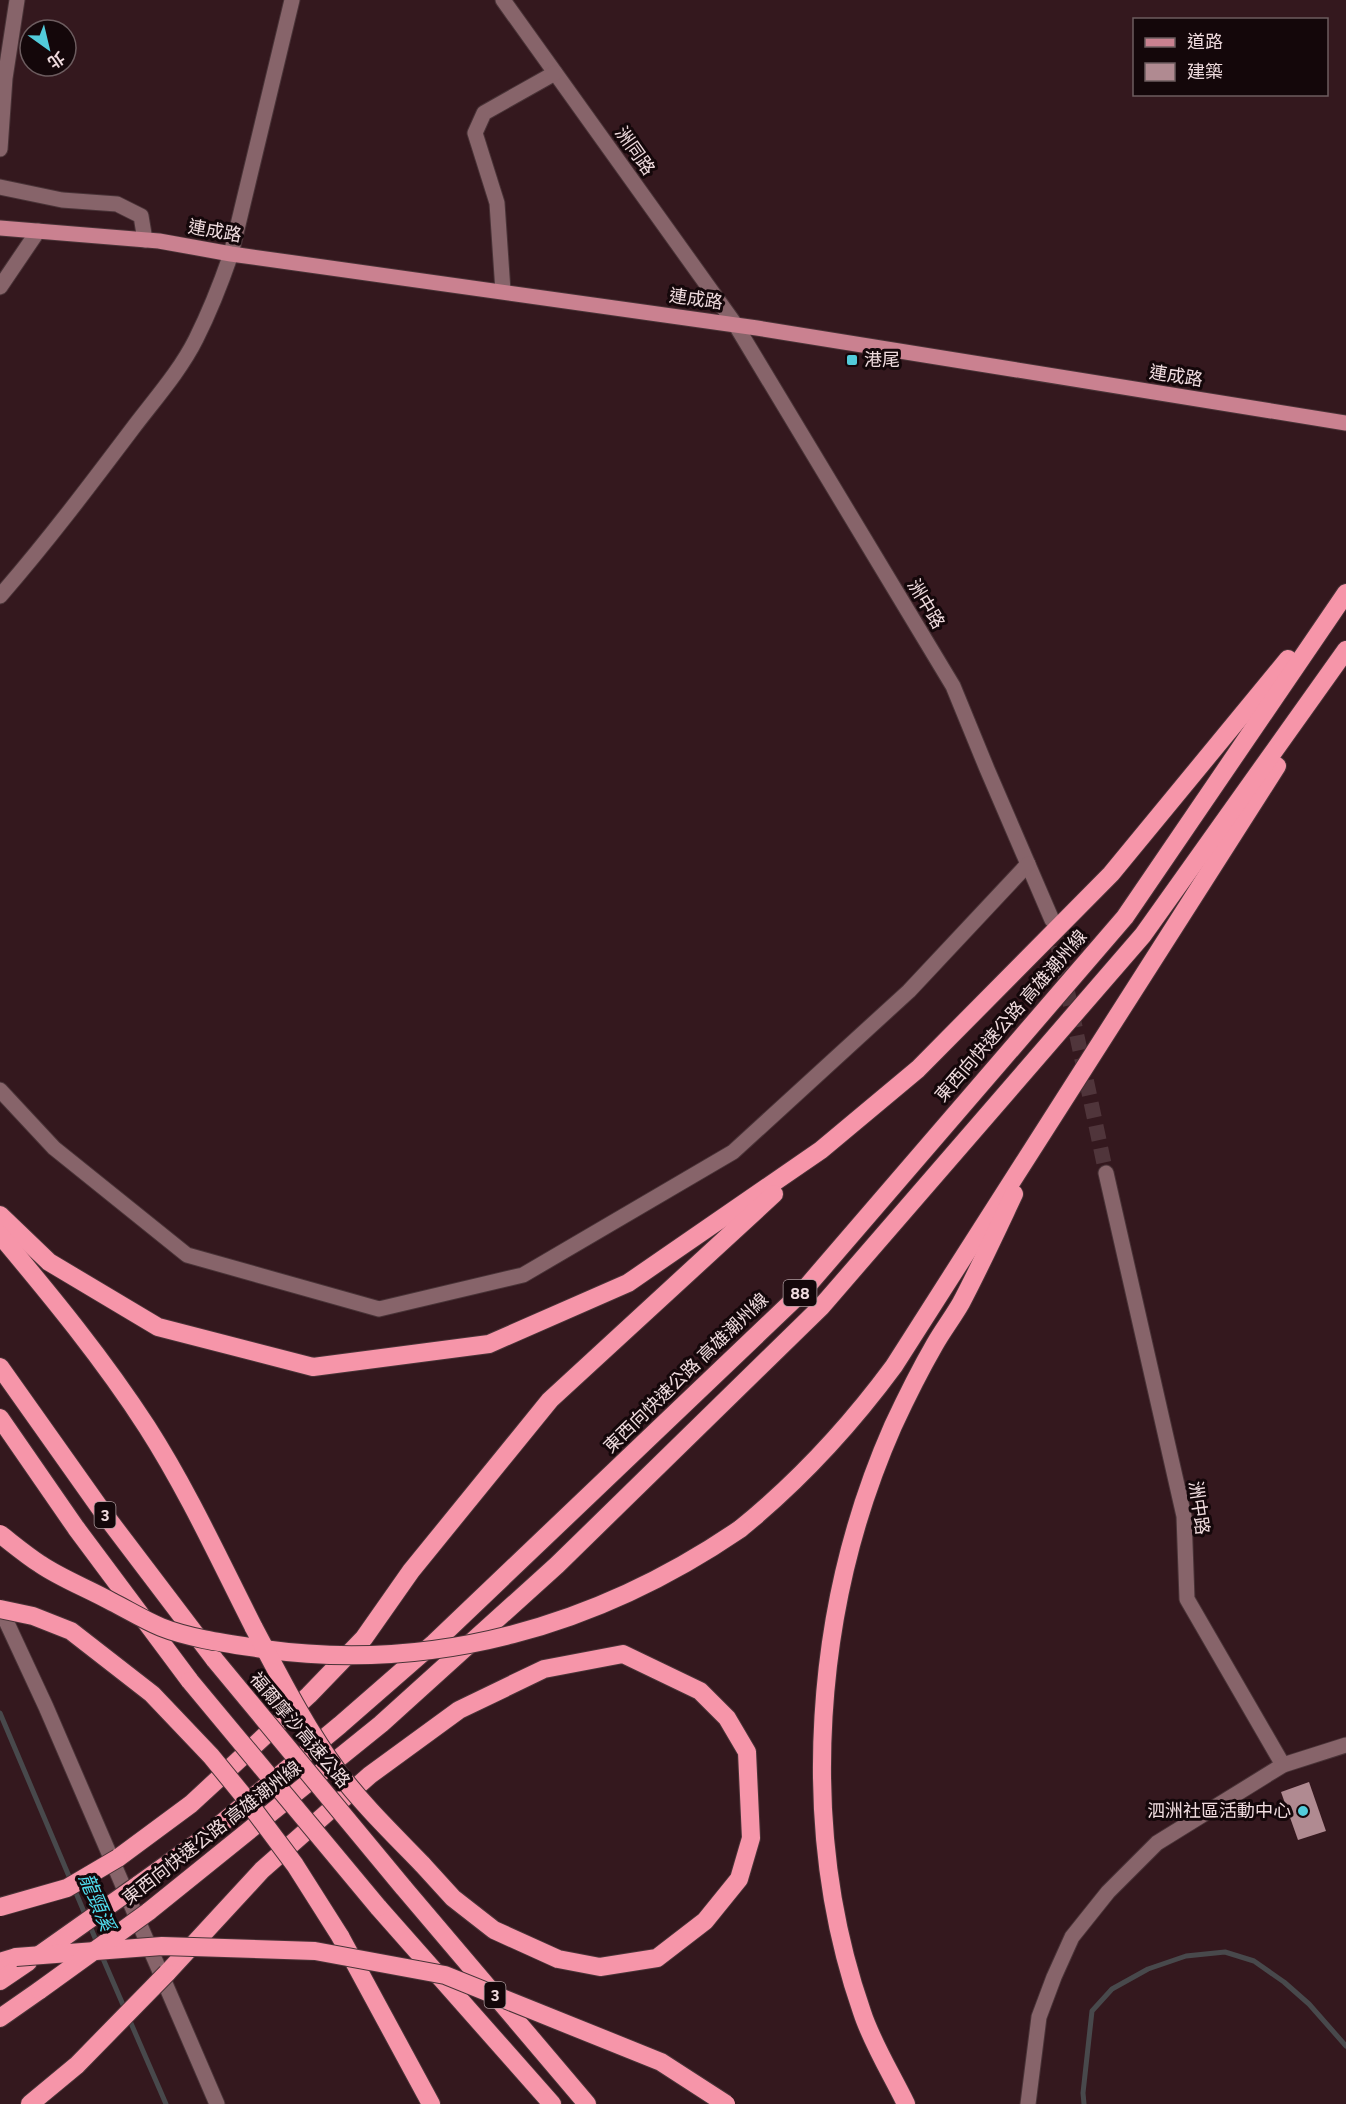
<svg xmlns="http://www.w3.org/2000/svg" width="1346" height="2104" viewBox="0 0 1346 2104" font-family="Figtree,'Noto Sans TC',sans-serif">
  <style>
    .lines { fill: none; stroke-linecap: round; stroke-linejoin: round }
    .stream { stroke: #48494c; stroke-width: 5 }
    .building { fill: #b08a91 }
    .minor-tunnel { stroke: #50353b; stroke-width: 15; stroke-dasharray: 15 8; stroke-linecap: butt }
    .minor-casing { stroke: #493337; stroke-width: 17 }
    .major-casing { stroke: #493337; stroke-width: 17 }
    .highway-casing { stroke: #493337; stroke-width: 20 }
    .minor { stroke: #87646a; stroke-width: 15 }
    .major { stroke: #ca8190; stroke-width: 15 }
    .highway { stroke: #f695a9; stroke-width: 18 }
    .highway-bridge-casing { stroke: #493337; stroke-width: 20; stroke-linecap: butt }
    .highway-bridge { stroke: #f695a9; stroke-width: 18 }
    .poi-dot { fill: #52cbda; stroke: #14070a; stroke-width: 2 }
    .labels { text-anchor: middle; dominant-baseline: central; stroke-width: 6; stroke-linejoin: round; paint-order: stroke }
    .shield { fill: #14070a; stroke: #ad9b9e; stroke-width: 1.5 }
    .shield-label { font-size: 16px; font-weight: bold; fill: #efdbde }
    .street-label { font-size: 18px; fill: #efdbde; stroke: #14070a }
    .poi-label { font-size: 18px; fill: #efdbde; stroke: #14070a; text-anchor: start }
    .water-label { font-size: 20px; font-style: italic; fill: #4fdbec; stroke: #14070a }
  </style>
  <rect width="100%" height="100%" fill="#34181e"/>
  <g class="lines">
    <!-- stream -->
    <g class="stream">
      <polyline points="0,1713 98,1945"/>
      <polyline points="101,1954 166,2104"/>
      <polyline points="1084,2104 1083,2093 1092,2011 1112,1989 1148,1969 1186,1956 1225,1952 1254,1961 1284,1982 1309,2004 1346,2046"/>
    </g>
  </g>
  <!-- building -->
  <polygon class="building" points="1309,1782 1326,1831 1298,1840 1281,1792"/>
  <g class="lines">
    <!-- minor-tunnel -->
    <polyline class="minor-tunnel" points="1053,923 1106,1173"/>
    <!-- minor casing -->
    <g class="minor-casing">
      <g id="minor">
        <polyline points="503,0 735,324 953,686 987,769 1052,920"/>
        <polyline points="0,149 5,78 17,0"/>
        <polyline points="0,187 62,200 117,204 141,216 145,240"/>
        <polyline points="0,287 38,231"/>
        <polyline points="503,291 497,203 475,133 484,113 555,73"/>
        <path d="M0 596C47 542 90 485 133 428 155 399 180 371 196 339 210 311 221 283 231 254L292 0"/>
        <polyline points="0,1090 54,1148 187,1255 379,1309 523,1275 733,1152 909,991 1028,864"/>
        <polyline points="1106,1173 1184,1516 1187,1599 1283,1765"/>
        <polyline points="0,1608 46,1707 217,2104"/>
        <polyline points="1028,2104 1039,2017 1054,1977 1072,1937 1108,1892 1157,1843 1283,1765 1346,1745"/>
      </g>
    </g>
    <!-- major casing -->
    <g class="major-casing">
      <polyline id="major" points="0,228 159,241 231,254 757,328 1346,423"/>
    </g>
    <!-- highway casing -->
    <g class="highway-casing">
      <g id="highway">
        <polyline points="0,1215 49,1262 158,1327 313,1367 489,1344 628,1283 821,1150 918,1069 1111,874 1288,659"/>
        <path d="M0 1235C52 1297 103 1359 147 1427 188 1491 220 1561 254 1628"/>
        <polyline points="0,1367 102,1511 215,1660"/>
        <polyline points="0,1418 76,1528 190,1681"/>
        <path d="M740 1529C799 1481 849 1427 894 1366L1277 766"/>
        <polyline points="118,1858 191,1804 309,1695 364,1638 411,1571 550,1400 774,1194"/>
        <polyline points="138,1885 205,1837 340,1725 434,1643 803,1291 1125,917 1346,593"/>
        <polyline points="403,1887 587,2104"/>
        <polyline points="378,1907 552,2104"/>
        <polyline points="148,1912 381,1724 557,1565 821,1307 1143,935 1346,650"/>
        <polyline points="340,1936 431,2104"/>
        <polyline points="0,1962 16,1957"/>
        <polyline points="167,1973 262,1870 370,1775 459,1710 544,1669 623,1654 700,1691 727,1718 747,1752 751,1838 739,1879 705,1921 657,1958 600,1967 558,1959 494,1930 453,1898 422,1864"/>
        <polyline points="0,1981 28,1962"/>
        <polyline points="0,2018 40,1990"/>
        <polyline points="30,2104 77,2065"/>
        <path d="M906 2104C892 2075 872 2043 862 2012 797 1826 814 1605 893 1426 906 1398 920 1370 935 1344 943 1330 953 1317 961 1303 980 1267 997 1230 1014 1194"/>
      </g>
    </g>
    <!-- minor -->
    <use href="#minor" class="minor"/>
    <!-- major -->
    <use href="#major" class="major"/>
    <!-- highway -->
    <use href="#highway" class="highway"/>
    <!-- highway-bridge casing -->
    <g class="highway-bridge-casing">
      <g id="highway-bridge">
        <path d="M0 1534C13 1544 26 1555 40 1564 62 1579 89 1589 112 1602 128 1610 144 1620 161 1627 191 1639 231 1644 263 1649 434 1673 598 1626 740 1529"/>
        <polyline points="0,1609 33,1616 71,1631 152,1694 211,1756 242,1794 295,1865 340,1936"/>
        <path d="M254 1628C280 1677 305 1727 338 1772 363 1805 393 1834 422 1864"/>
        <polyline points="215,1660 403,1887"/>
        <polyline points="190,1681 378,1907"/>
        <polyline points="0,1907 67,1888 118,1858"/>
        <polyline points="39,1955 138,1885"/>
        <polyline points="16,1957 162,1946 315,1951 445,1975 661,2062 726,2104"/>
        <polyline points="40,1990 148,1912"/>
        <polyline points="77,2065 167,1973"/>
      </g>
    </g>
    <!-- highway-bridge -->
    <use href="#highway-bridge" class="highway-bridge"/>
  </g>
  <!-- markers -->
  <g class="poi-dot">
    <rect x="846" y="354" width="12" height="12" rx="3"/>
    <circle cx="1303" cy="1811" r="6"/>
  </g>
  <g class="labels">
    <!-- shield labels -->
    <g class="shield">
      <rect x="783.5" y="1280" width="33" height="26" rx="4.5"/>
      <rect x="94.5" y="1502" width="21" height="26" rx="4.5"/>
      <rect x="484.5" y="1982" width="21" height="26" rx="4.5"/>
    </g>
    <g class="shield-label">
      <text x="800" y="1293">88</text>
      <text x="105" y="1515">3</text>
      <text x="495" y="1995">3</text>
    </g>
    <!-- street labels -->
    <g class="street-label">
      <text transform="translate(635 151) rotate(55)">洲同路</text>
      <text transform="translate(215 231) rotate(10)">連成路</text>
      <text transform="translate(696 299) rotate(8)">連成路</text>
      <text transform="translate(1176 376) rotate(9)">連成路</text>
      <text transform="translate(926 604) rotate(59)">洲中路</text>
      <text transform="translate(1011 1016) rotate(-49)">東西向快速公路 高雄潮州線</text>
      <text transform="translate(686 1373) rotate(-44)">東西向快速公路 高雄潮州線</text>
      <text transform="translate(1199 1508) rotate(82)">洲中路</text>
      <text transform="translate(300 1730) rotate(50)">福爾摩沙高速公路</text>
      <text transform="translate(212 1833) rotate(-38)">東西向快速公路 高雄潮州線</text>
    </g>
    <!-- poi labels -->
    <g class="poi-label">
      <text x="864" y="360">港尾</text>
      <text x="1291" y="1811" text-anchor="end">泗洲社區活動中心</text>
    </g>
    <!-- water labels -->
    <g class="water-label">
      <text transform="translate(97 1902) rotate(67)">龍頸溪</text>
    </g>
  </g>
  <!-- legend -->
  <rect x="1133" y="18" width="195" height="78" fill="#14070a" stroke="#6c5c5f" stroke-width="1.5"/>
  <rect x="1145" y="38" width="30" height="9" fill="#ca8190" stroke="#6c5c5f" stroke-width="1.5"/>
  <text x="1187" y="48" font-size="18" fill="#efdbde">道路</text>
  <rect x="1145" y="63" width="30" height="18" fill="#b08a91" stroke="#6c5c5f" stroke-width="1.5"/>
  <text x="1187" y="78" font-size="18" fill="#efdbde">建築</text>
  <!-- north arrow -->
  <g transform="translate(48 48) rotate(146)"><circle r="28" fill="#14070a" stroke="#6c5c5f" stroke-width="1.5"/>
  <path d="M0-4.5L10 22L0 15L-10 22Z" fill="#52cbda"/>
  <text y="-9" font-size="16" font-weight="bold" text-anchor="middle" fill="#efdbde">北</text>
  </g>
</svg>
